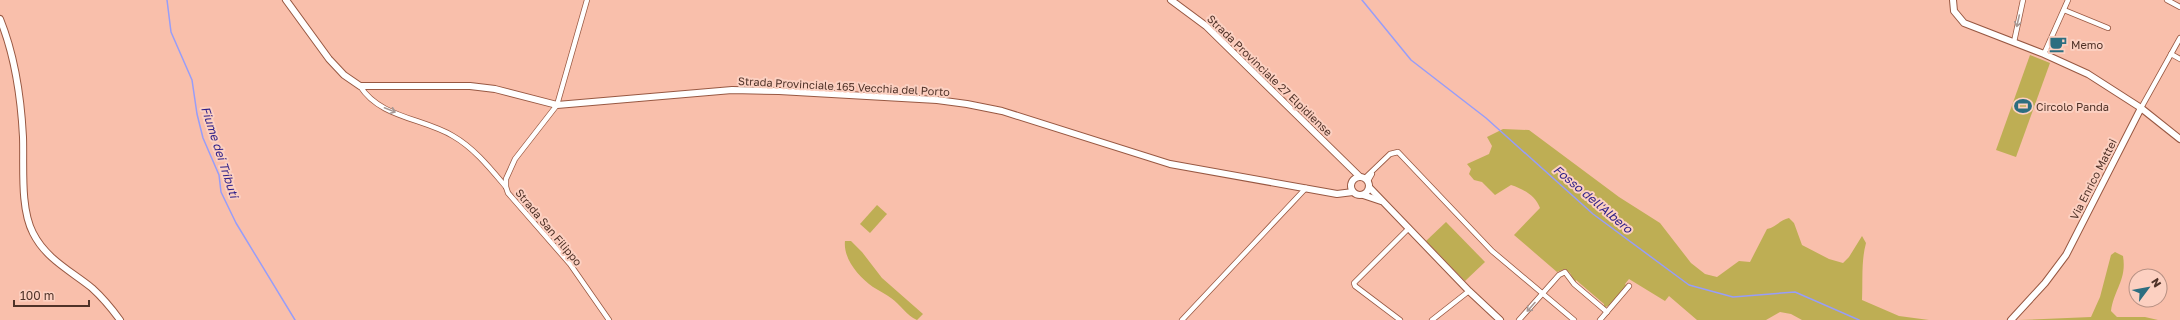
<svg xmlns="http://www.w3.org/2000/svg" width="2180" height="320" viewBox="0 0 2180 320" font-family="'Golos Text',sans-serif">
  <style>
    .green { fill: #beae54 }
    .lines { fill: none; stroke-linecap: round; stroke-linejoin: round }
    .stream { stroke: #979df9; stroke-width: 1.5 }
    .street-casing { stroke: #985842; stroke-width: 6 }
    .secondary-casing { stroke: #985842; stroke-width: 8 }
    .street { stroke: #fff; stroke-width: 4.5 }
    .secondary { stroke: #fff; stroke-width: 6 }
    .oneway { stroke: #a79894 }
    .labels { text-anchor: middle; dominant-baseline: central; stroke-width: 4; stroke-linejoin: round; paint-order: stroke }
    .poi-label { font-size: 11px; fill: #4f3228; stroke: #fcd0c1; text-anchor: start }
    .street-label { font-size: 11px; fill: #4f3228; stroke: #fcd0c1 }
    .water-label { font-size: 12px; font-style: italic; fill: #2e1f88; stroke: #fcd0c1 }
  </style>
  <rect width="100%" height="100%" fill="#f9bfab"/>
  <!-- green -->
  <g class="green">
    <polygon points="2030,55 2050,63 2016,157 1996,150"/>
    <path d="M1503 129 1529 130 1619 197 1660 223 1691 263 1705 274 1717 277 1739 261 1750 262 1767 229C1776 227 1780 220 1789 218L1794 223 1802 245 1829 259 1843 263 1849 257 1862 236 1866 243C1861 261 1863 281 1862 300L1899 316 1929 320H1802L1791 314 1780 312 1766 320H1697L1669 296 1665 301 1629 279 1625 284 1627 286 1611 304 1604 308V304L1576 280 1575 283 1570 273 1565 269 1557 272 1514 235 1540 208C1535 195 1523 189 1511 185L1495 195 1482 182 1474 180 1469 174 1471 169 1467 164 1489 154 1492 146 1487 137Z"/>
    <polygon points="877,205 887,214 870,233 860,224"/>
    <polygon points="1446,222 1485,262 1465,281 1426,241"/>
    <path d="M845 241H851L862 252 882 278 923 314 917 320C906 315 901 305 891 298 886 294 879 291 873 287 859 277 843 259 845 241Z"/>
    <path d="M2115 252 2123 256C2127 280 2114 289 2111 311L2117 317H2145L2158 320H2019L2091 317 2100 297 2111 255Z"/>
  </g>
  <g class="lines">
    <!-- stream -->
    <g class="stream">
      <polyline points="167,0 171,32 192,80 197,114 203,138 219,175 221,192 236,223 295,320"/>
      <polyline points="1362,0 1411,60 1486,118 1593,214 1689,285 1733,297 1795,292 1859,320"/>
    </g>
    <!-- street casing -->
    <g class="street-casing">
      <g id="street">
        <polyline points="587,0 557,105 515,159 506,179 506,187 508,193 570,264 609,320"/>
        <polyline points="2167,0 2180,7"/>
        <polyline points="2064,10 2108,28"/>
        <polyline points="2014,42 2023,0"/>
        <polyline points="2044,54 2068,0"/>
        <polyline points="2171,54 2180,59"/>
        <path d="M360 86C380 118 423 118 453 136 474 148 490 168 506 187"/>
        <polyline points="2141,108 2180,38"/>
        <polyline points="1365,178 1390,154 1398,152 1492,251 1574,320"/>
        <polyline points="1368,181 1372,174"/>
        <polyline points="1182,320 1306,188"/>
        <polyline points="1400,320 1355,286 1354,283 1409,228"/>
        <polyline points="1432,320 1469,291"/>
        <polyline points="1519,320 1559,275 1565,272 1574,284 1607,312"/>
        <polyline points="1600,320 1629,286"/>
      </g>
    </g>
    <!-- secondary casing -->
    <g class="secondary-casing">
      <g id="secondary">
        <polyline points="286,0 329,59 344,75 360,86 470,86 495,89 557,105 732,90 779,91 937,100 967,104 1002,111 1170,164 1337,194 1353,192"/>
        <polyline points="1171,0 1206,26 1359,176"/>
        <polyline points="1953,0 1954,11 1964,23 2044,54 2088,74 2141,108 2180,139"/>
        <path d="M0 19C15 56 21 98 23 137 24 166 20 208 33 233 46 259 71 271 92 288 103 298 112 309 120 320"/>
        <circle cx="1360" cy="186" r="9"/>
        <polyline points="1369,187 1469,291 1500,320"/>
        <polyline points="1363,195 1381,201"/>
        <polyline points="2011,320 2045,283 2066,255 2141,108"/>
      </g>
    </g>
    <!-- street -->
    <use href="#street" class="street"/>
    <!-- secondary -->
    <use href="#secondary" class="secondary"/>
  </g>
  <!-- one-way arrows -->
  <defs><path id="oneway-shaft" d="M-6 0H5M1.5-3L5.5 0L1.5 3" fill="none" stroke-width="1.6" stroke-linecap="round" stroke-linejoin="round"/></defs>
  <g class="oneway">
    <use href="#oneway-shaft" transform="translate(2018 21) rotate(103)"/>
    <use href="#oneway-shaft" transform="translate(390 110) rotate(22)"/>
    <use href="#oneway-shaft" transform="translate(1531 307) rotate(132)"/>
  </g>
  <!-- icons -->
  <defs>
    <g id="cafe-bare" transform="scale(1.38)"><path d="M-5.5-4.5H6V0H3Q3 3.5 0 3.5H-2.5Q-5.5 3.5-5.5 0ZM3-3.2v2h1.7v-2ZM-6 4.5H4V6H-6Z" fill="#2c6e80" stroke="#fcd0c1" stroke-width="2.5" paint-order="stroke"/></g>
    <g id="stadium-bare" transform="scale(1.38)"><path d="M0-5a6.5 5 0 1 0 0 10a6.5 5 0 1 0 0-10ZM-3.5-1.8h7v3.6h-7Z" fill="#2c6e80" stroke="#fcd0c1" stroke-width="2.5" paint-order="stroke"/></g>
  </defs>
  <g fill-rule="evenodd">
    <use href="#cafe-bare" x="2058" y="44"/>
    <use href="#stadium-bare" x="2023" y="106"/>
  </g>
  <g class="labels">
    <!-- poi labels -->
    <g class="poi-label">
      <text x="2071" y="44">Memo</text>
      <text x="2036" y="106">Circolo Panda</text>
    </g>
    <!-- street labels -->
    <g class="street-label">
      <text transform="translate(1270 75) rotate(44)">Strada Provinciale 27 Elpidiense</text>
      <text transform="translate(844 86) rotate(3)">Strada Provinciale 165 Vecchia del Porto</text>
      <text transform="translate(2093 179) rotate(-63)">Via Enrico Mattei</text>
      <text transform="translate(549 227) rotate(50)">Strada San Filippo</text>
    </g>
    <!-- water labels -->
    <g class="water-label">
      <text transform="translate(220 152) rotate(72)">Fiume dei Tributi</text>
      <text transform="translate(1593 199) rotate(40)">Fosso dell'Albero</text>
    </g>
  </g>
  <!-- north arrow -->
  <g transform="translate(2148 288) rotate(58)"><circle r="19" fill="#fcd0c1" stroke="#b79184"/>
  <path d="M0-3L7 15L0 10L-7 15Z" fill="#2c6e80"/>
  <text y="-6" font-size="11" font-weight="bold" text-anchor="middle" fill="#4f3228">N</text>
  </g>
  <!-- scale -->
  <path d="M14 300v6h75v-6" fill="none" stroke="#4f3228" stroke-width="2"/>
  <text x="20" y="300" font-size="12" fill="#4f3228" stroke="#fcd0c1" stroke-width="3" paint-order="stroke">100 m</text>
</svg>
